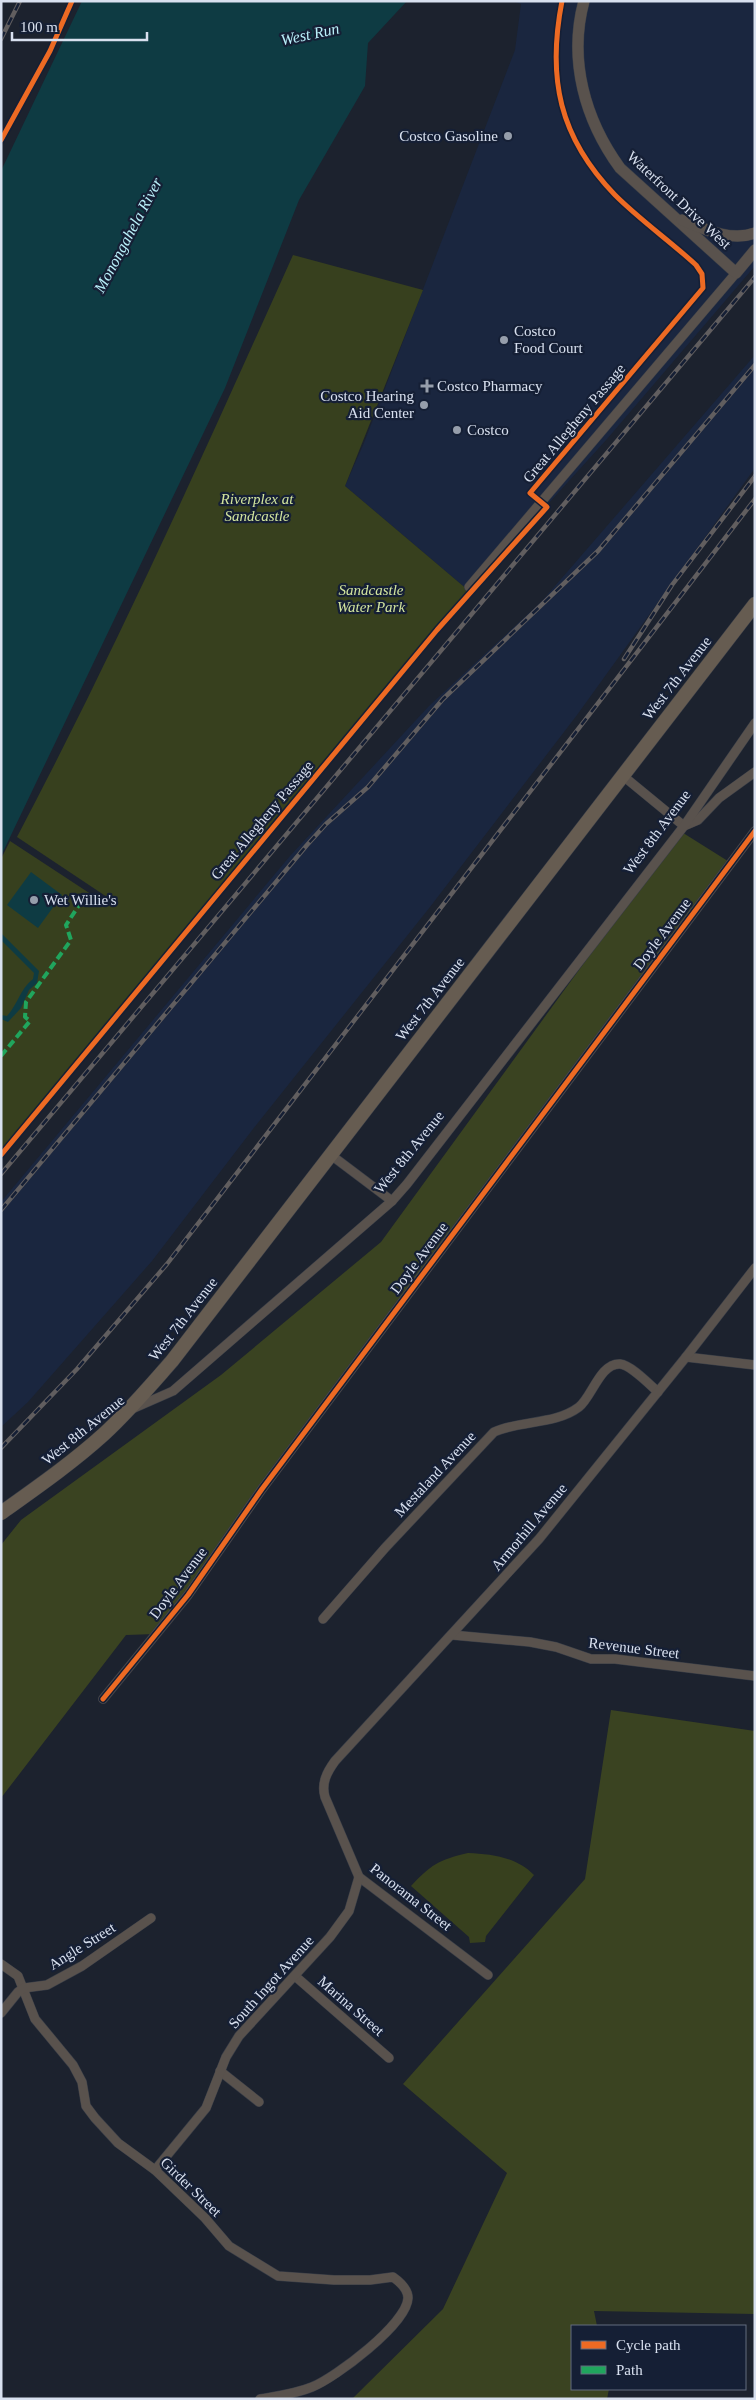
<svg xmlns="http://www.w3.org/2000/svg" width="756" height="2400" viewBox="0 0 756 2400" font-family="'Times New Roman',serif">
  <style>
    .built { fill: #1a263f }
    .green { fill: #37401e }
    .forest { fill: #3a4321 }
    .water { fill: #0e3b43 }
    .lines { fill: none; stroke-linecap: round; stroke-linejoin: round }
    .minor-casing { stroke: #383d47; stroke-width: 10 }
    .tertiary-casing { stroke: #383d47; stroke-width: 12 }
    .primary-casing { stroke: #383d47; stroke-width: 15 }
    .minor { stroke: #59524d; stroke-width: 9 }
    .tertiary { stroke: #59524d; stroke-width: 11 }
    .primary { stroke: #665c51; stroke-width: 14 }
    .rail-casing { stroke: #615e5f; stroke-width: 4.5 }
    .rail { stroke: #151f35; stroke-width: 2.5; stroke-dasharray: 8; stroke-linecap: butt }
    .quiet { stroke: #20a55d; stroke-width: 4; stroke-dasharray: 8 4; stroke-linecap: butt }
    .cycleway-casing { stroke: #151f35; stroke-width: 8 }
    .cycleway { stroke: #ed6a23; stroke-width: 5 }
    .poi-dot { fill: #969eab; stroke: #151f35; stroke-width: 2 }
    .labels { text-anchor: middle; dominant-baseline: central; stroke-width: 4.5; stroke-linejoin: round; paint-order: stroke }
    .poi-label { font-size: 15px; fill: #d8e0ef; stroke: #151f35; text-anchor: start }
    .street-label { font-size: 15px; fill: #d8e0ef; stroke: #151f35 }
    .park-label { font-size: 15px; font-style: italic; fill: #d2e49e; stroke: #151f35 }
    .water-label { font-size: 16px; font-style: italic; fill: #b9eff9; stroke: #151f35 }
  </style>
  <rect width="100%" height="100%" fill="#1c222e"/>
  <!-- built -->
  <g class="built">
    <polygon points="513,1 755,1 755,266 607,439 469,591 345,486 364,443 515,50 521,4"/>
    <polygon points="755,355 755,468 577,715 430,907 253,1129 152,1261 28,1402 1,1427 1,1202 290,856 429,706 542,601"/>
  </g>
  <!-- green -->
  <g class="green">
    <path d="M293 255 423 290 345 486 469 591 1 1150V859L10 841 106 904 110 899 17 837C117 647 205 451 293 255Z"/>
    <path d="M468 1853C492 1854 516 1857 534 1875L486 1936 485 1942 470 1943 469 1937 411 1886C431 1865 438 1860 468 1853Z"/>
  </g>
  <!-- forest -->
  <g class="forest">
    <polygon points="680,831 731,863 155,1634 126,1635 1,1798 1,1545 21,1520 221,1375 381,1242"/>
    <polygon points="611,1710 755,1731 755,2314 594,2311 597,2326 572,2326 572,2389 609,2389 607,2399 352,2399 443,2309 507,2173 403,2084 585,1879"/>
  </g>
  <!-- water -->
  <g class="water">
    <polygon points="82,1 407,1 368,43 365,86 299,200 225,388 1,856 1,171"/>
    <polygon points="31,872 62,895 38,928 7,905"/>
    <path d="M1 933 39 971 37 983 29 990 21 1008 8 1022 1 1019V1015L7 1016C18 1004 20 989 33 979L34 973 1 940Z"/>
  </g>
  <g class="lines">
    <!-- minor casing -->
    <g class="minor-casing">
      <g id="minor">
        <polyline points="469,587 736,273"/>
        <polyline points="622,775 684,826 698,820 719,798 755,772"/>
        <polyline points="331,1155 392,1201"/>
        <polyline points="686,1357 755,1365"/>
        <polyline points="132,1409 173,1391 392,1201 407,1184 684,826 755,723"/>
        <path d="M323 1619 385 1548 494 1432C521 1420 555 1425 579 1407 592 1397 600 1363 620 1364 631 1365 650 1385 658 1392"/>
        <polyline points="452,1635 530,1642 556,1647 591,1659 615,1659 755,1676"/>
        <polyline points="103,1699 188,1595 262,1489 755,831"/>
        <path d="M1 1964 18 1976 35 2019 73 2065 82 2082 86 2106 95 2118 118 2143 155 2170 205 2218 229 2246 278 2276 334 2280H370L393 2277C400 2282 408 2289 408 2298 407 2324 335 2378 312 2387 295 2394 277 2396 260 2399"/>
        <path d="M488 1975 359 1877 325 1797C321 1783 327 1772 335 1761L539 1539 686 1357 755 1268"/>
        <polyline points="295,1976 389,2058"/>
        <polyline points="1,2013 18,1992 24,1988 47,1985 82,1966 151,1918"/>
        <polyline points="220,2071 259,2102"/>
        <polyline points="155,2170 206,2108 226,2057 239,2036 330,1937 349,1911 359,1877"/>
      </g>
    </g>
    <!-- tertiary casing -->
    <g class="tertiary-casing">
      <g id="tertiary">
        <path d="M584 1C568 60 585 120 620 168L736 273 755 250"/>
        <path d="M682 220C704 229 731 242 755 233"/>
      </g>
    </g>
    <!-- primary casing -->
    <g class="primary-casing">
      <path id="primary" d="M1 1513C36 1488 72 1463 104 1434 129 1411 150 1386 172 1361L755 604"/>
    </g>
    <!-- minor -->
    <use href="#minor" class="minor"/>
    <!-- tertiary -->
    <use href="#tertiary" class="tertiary"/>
    <!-- primary -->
    <use href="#primary" class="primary"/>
    <!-- rail casing -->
    <g class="rail-casing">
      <g id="rail">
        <polyline points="1,39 20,1"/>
        <polyline points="624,659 672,585 755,476"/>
        <polyline points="1,1174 755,277"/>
        <polyline points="1,1210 307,845 326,824 368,787 443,699 598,551 755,365"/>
        <polyline points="1,1448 77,1369 167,1264 755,499"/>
      </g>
    </g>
    <!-- rail -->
    <use href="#rail" class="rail"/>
    <!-- quiet -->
    <polyline class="quiet" points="1,1056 30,1021 25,1017 26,1002 71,940 66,925 85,896"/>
    <!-- cycleway casing -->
    <g class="cycleway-casing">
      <g id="cycleway">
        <polyline points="1,140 50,51 72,1"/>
        <path d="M1 1155 437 630 547 507 530 493 703 288 702 274 696 265C670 241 640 220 615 195 559 137 547 78 562 1"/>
        <polyline points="103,1699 188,1595 262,1489 755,831"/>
      </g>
    </g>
    <!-- cycleway -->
    <use href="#cycleway" class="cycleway"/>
  </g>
  <!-- markers -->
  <g class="poi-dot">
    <circle cx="508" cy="136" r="5"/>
    <circle cx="504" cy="340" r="5"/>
    <path d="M424.5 378.5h5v5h5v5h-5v5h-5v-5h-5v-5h5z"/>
    <circle cx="424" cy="405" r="5"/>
    <circle cx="457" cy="430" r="5"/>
    <circle cx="34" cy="900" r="5"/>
  </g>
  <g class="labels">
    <!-- poi labels -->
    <g class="poi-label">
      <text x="498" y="136" text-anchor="end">Costco Gasoline</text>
      <text x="514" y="331">Costco<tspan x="514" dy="17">Food Court</tspan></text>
      <text x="437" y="386">Costco Pharmacy</text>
      <text x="414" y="396" text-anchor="end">Costco Hearing<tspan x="414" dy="17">Aid Center</tspan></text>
      <text x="467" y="430">Costco</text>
      <text x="44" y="900">Wet Willie's</text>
    </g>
    <!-- street labels -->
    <g class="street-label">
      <text transform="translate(679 200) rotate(43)">Waterfront Drive West</text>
      <text transform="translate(574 423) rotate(-50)">Great Allegheny Passage</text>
      <text transform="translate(677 678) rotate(-52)">West 7th Avenue</text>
      <text transform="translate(262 820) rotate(-50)">Great Allegheny Passage</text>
      <text transform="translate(657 832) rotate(-53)">West 8th Avenue</text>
      <text transform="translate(662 934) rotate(-53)">Doyle Avenue</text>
      <text transform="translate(430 999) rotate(-52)">West 7th Avenue</text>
      <text transform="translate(409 1152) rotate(-51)">West 8th Avenue</text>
      <text transform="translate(419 1258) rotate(-53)">Doyle Avenue</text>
      <text transform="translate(183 1319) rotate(-52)">West 7th Avenue</text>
      <text transform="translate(83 1430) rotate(-39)">West 8th Avenue</text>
      <text transform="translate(435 1474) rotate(-47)">Mestaland Avenue</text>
      <text transform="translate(529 1527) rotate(-50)">Armorhill Avenue</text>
      <text transform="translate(178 1583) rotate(-53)">Doyle Avenue</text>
      <text transform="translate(634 1648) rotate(7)">Revenue Street</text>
      <text transform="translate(411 1897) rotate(38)">Panorama Street</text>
      <text transform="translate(82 1946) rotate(-32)">Angle Street</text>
      <text transform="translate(271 1982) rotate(-48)">South Ingot Avenue</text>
      <text transform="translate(351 2006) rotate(41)">Marina Street</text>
      <text transform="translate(191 2187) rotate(44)">Girder Street</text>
    </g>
    <!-- park labels -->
    <g class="park-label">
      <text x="257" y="499">Riverplex at<tspan x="257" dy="17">Sandcastle</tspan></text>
      <text x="371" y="590">Sandcastle<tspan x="371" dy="17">Water Park</tspan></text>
    </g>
    <!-- water labels -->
    <g class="water-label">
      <text transform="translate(310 34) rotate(-12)">West Run</text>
      <text transform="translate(128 235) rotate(-62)">Monongahela River</text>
    </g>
  </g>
  <!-- border -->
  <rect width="756" height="2400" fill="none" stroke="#d8e0ef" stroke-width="5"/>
  <!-- legend -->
  <rect x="571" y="2325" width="175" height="65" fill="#151f35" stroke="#636c7f"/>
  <rect x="581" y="2341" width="25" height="8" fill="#ed6a23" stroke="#636c7f"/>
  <text x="616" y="2350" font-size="15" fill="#d8e0ef">Cycle path</text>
  <rect x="581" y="2366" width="25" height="8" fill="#20a55d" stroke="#636c7f"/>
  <text x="616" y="2375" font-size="15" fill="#d8e0ef">Path</text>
  <!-- scale -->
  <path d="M12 32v8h135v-8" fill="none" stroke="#d8e0ef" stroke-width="2.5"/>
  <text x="20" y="32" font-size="15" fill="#d8e0ef" stroke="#151f35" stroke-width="4" paint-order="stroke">100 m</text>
</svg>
